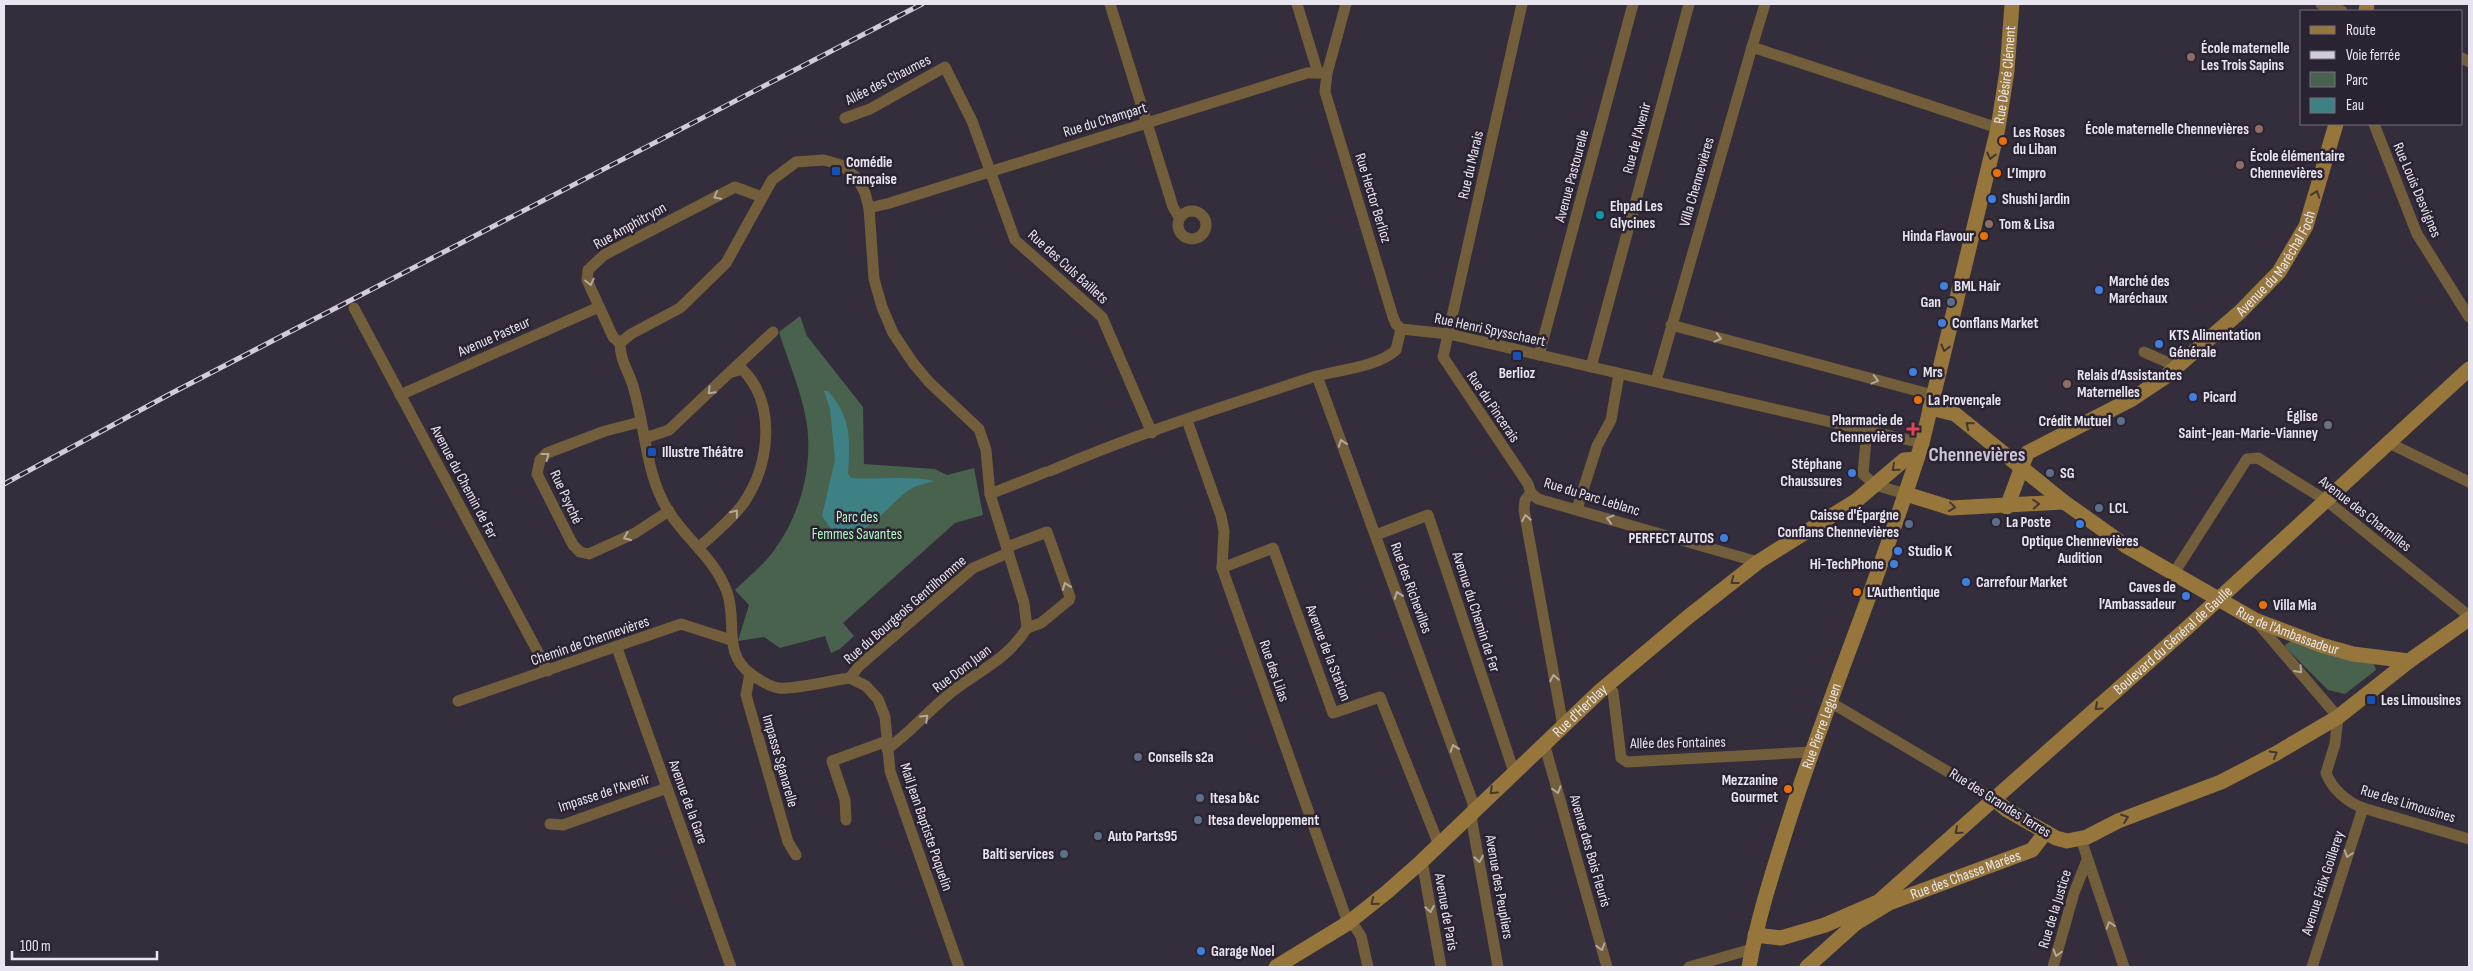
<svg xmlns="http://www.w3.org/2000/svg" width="2473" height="971" viewBox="0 0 2473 971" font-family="'Sofia Sans Condensed',sans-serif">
<rect width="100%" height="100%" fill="#342d3c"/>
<g fill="#48624e">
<path d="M800,316L807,336L863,407L864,464L935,469L947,475L974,468L983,515L955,523L843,623L854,636L840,649L831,653L825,636L780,648L764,637L738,641L749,605L735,590C748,577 765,564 775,549C801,513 814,464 806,419C801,390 788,361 779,332Z"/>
<path d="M2292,640L2373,662L2376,670L2345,694L2328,690L2286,648L2285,645Z"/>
</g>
<path fill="#3d8185" d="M824,391H828C852,418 850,440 848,474L851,478C879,480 907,475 935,481C927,483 916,485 909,490C886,506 867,541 834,533L822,516L835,460L830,409Z"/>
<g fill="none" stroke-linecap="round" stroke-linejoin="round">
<g stroke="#725e3a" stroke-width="11">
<path d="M1110,4L1173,207L1179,217"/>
<path d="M1297,4L1318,73"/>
<path d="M1346,4L1327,73L1325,92L1393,317L1396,324L1401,329L1449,334L1922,443"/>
<path d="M1522,4L1443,357L1528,484L1531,493"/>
<path d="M2321,4L2342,11"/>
<path d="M1752,47L1765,4"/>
<path d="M2462,58L2469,62"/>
<path d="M845,118L870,109L945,67L972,121L1015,240L1102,317L1152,433"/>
<path d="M2374,124L2417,234L2469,317"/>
<path d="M893,202L1307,73H1327"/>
<path d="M869,208L890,203"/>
<circle cx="1192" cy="225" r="14"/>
<path d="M354,308L548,671"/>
<path d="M1671,325L1933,395"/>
<path d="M620,343L631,334L680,308L726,263L772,180L796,162L824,160L841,165L857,178L865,193L869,208L874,279L882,307L893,333L913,363L929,382L979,429L986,450L990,494L1024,603L1027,628"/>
<path d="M620,343C620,360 628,370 633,386C646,428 645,475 669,512C687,540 715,559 727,592C738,622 721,652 752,675C760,680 769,687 779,688C793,690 833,680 850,678"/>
<path d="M620,343L613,337L587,280L588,270L604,255L735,187L762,197"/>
<path d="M2144,352L2178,367"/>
<path d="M1539,355L1633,4"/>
<path d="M1591,367L1689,4"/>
<path d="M730,372L773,332"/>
<path d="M1317,376L1473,803L1472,822L1498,967"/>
<path d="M1656,381L1752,47L1998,128"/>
<path d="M400,395L599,307"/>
<path d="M640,422L605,431L547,453L540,460L537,474L573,545L580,552L589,554L635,533L669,511"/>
<path d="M1189,426L1221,516L1224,531L1222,568L1348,923"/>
<path d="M1867,429L1863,474L1875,485L1906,494"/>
<path d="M645,438L669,430L729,373L742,369C777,404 770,465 743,504C730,521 715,533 699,547"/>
<path d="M2389,443L2469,482"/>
<path d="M1050,471C1135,434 1225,406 1313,377C1337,370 1378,367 1396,350L1401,329"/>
<path d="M1531,493L1538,499L1758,562"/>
<path d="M1531,493L1525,500L1524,510L1563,726"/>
<path d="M990,494L1046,472"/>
<path d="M1577,509L1597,446L1611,420L1619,374"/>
<path d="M1376,535L1428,515L1514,772"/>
<path d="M1007,547L1047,532L1070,597L1069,600L1041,623L1027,628"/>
<path d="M1222,568L1273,548L1333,713L1380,697L1439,845"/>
<path d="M2174,573L2247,459L2258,458L2327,501L2463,611L2469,619"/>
<path d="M2255,620L2338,717L2335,744L2326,773C2332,789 2347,802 2363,808L2469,839"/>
<path d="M617,648L731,967"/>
<path d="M750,673L746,695L788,842L796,855"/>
<path d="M850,678L866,686L878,699L885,717L890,771L959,967"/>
<path d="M850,678L859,666L973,568L1008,553"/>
<path d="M1606,685L1613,692L1621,758L1627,762L1811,752"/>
<path d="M458,701L681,624L731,640"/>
<path d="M1830,702L1994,799"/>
<path d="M1544,743L1607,967"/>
<path d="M887,749C913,731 932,706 957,688C984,668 1008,658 1027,628"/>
<path d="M846,820L845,800L832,761L887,741"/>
<path d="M550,824L563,825L667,788"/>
<path d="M2081,839L2124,967"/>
<path d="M1422,861L1441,967"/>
<path d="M1351,921L1361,936L1368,967"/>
<path d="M1689,967L1752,949"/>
<path d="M2053,967L2074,893L2087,860"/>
<path d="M2312,967L2363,808"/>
</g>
<g stroke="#96763a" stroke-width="15">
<path d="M2366,11L2367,4"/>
<path id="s1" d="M1930,408L1955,414L2064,502L2126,546L2255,620L2321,645L2353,654L2409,661"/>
<path d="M1906,494L1951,508L2064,502"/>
<path id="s2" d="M2007,507L2027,453L2132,399L2165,377L2240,312L2279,272L2306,226L2336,124"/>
<path d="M1994,799L2007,810L2056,838L2067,841L2087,837L2118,821L2221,782L2275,754L2338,717L2409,661L2469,619"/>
<path id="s3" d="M1755,935L1781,938L1825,925L1878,902L2187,628L2469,369"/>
<path id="s4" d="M1276,967L1348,923L1387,892L1422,861L1600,691L1688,617L1758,562L1857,500L1904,460L1917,459"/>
<path id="s5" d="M1749,967C1758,915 1775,865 1791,814C1831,690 1883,569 1922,443L1998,128L2007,71L2012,4"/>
<path id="s6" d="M1807,967L1856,923L1889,903L2032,850L2046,832"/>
</g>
<defs>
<path id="rail" d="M4,484L170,394L922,4"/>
</defs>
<use href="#rail" stroke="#d1ccd7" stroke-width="5"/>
<use href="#rail" stroke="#2a2332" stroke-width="3" stroke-dasharray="9" stroke-linecap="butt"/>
</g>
<defs><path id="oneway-chevron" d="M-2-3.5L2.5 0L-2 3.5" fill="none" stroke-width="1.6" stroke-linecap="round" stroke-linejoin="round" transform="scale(1.25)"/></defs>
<g stroke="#453834">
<use href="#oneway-chevron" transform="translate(1991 156) rotate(103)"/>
<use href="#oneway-chevron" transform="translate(2316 194) rotate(-71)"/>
<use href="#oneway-chevron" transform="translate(1945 348) rotate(104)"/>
<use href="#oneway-chevron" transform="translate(1969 425) rotate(-141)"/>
<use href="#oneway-chevron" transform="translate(1895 468) rotate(139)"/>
<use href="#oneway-chevron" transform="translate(2036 504) rotate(-5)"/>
<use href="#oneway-chevron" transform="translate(1952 507) rotate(7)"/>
<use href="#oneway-chevron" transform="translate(1734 581) rotate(142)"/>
<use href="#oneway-chevron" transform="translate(2098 707) rotate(138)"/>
<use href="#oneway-chevron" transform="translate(2274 754) rotate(-30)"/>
<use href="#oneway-chevron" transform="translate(1493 791) rotate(137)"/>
<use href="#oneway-chevron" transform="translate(2125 818) rotate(-21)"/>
<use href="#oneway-chevron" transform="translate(1958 831) rotate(139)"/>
<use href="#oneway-chevron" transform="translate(1374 902) rotate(141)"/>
</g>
<g stroke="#b3a89e">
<use href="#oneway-chevron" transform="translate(717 196) rotate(152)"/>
<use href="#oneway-chevron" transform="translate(590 282) rotate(77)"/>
<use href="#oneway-chevron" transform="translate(1718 338) rotate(15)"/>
<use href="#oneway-chevron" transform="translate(1875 380) rotate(15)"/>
<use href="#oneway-chevron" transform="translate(711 391) rotate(135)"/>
<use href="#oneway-chevron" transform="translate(1342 443) rotate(-110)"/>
<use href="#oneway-chevron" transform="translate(546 456) rotate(-37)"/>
<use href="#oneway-chevron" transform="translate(735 513) rotate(-51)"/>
<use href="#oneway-chevron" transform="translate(1526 518) rotate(-100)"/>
<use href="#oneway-chevron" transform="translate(1610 519) rotate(-164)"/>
<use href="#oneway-chevron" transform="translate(627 537) rotate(156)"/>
<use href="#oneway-chevron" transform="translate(1066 586) rotate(-110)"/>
<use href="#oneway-chevron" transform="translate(1398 595) rotate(-110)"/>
<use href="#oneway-chevron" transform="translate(2299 670) rotate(48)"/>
<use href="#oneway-chevron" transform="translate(1554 678) rotate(-100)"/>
<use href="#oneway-chevron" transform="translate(925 718) rotate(-44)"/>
<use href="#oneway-chevron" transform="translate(1454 748) rotate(-109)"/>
<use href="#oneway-chevron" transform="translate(1557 790) rotate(74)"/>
<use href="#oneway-chevron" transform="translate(2348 854) rotate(108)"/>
<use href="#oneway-chevron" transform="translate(1479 859) rotate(80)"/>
<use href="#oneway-chevron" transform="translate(1430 909) rotate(80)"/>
<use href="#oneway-chevron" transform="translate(2110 925) rotate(-108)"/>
<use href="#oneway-chevron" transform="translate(1601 947) rotate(74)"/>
<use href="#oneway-chevron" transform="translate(2057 953) rotate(106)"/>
</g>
<g fill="#8d6e63" stroke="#2a2332" stroke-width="2">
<circle cx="2191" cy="57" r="5"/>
<circle cx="2259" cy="129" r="5"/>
<circle cx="2240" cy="165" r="5"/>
<circle cx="1989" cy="224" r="5"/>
<circle cx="2067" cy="384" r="5"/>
</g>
<g fill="#e8710a" stroke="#2a2332" stroke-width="2">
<circle cx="2003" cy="141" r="5"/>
<circle cx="1997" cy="173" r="5"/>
<circle cx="1984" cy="236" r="5"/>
<circle cx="1918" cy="400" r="5"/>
<circle cx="1857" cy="592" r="5"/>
<circle cx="2263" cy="605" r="5"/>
<circle cx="1788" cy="789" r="5"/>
</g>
<g fill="#1a4fb4" stroke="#2a2332" stroke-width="2">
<rect x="831" y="166" width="10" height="10" rx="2.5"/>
<rect x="1512" y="351" width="10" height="10" rx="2.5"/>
<rect x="647" y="447" width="10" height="10" rx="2.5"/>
<rect x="2366" y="695" width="10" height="10" rx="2.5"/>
</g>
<g fill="#3f7fe0" stroke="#2a2332" stroke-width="2">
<circle cx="1992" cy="199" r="5"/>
<circle cx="1944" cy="286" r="5"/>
<circle cx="2099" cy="290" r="5"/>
<circle cx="1942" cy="323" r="5"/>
<circle cx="2159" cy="344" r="5"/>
<circle cx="1913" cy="372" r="5"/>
<circle cx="2193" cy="397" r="5"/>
<circle cx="1852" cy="473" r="5"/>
<circle cx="2080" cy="524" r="5"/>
<circle cx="1724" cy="538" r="5"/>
<circle cx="1898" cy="551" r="5"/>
<circle cx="1894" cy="564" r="5"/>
<circle cx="1966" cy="582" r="5"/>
<circle cx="2186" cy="596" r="5"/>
<circle cx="1201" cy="951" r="5"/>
</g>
<circle fill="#0f9aa8" stroke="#2a2332" stroke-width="2" cx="1600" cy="215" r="5"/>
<g fill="#5c6f8a" stroke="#2a2332" stroke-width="2">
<circle cx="1951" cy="302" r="5"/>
<circle cx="2121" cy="421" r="5"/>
<circle cx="2050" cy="473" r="5"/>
<circle cx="2099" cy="508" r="5"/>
<circle cx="1996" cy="522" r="5"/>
<circle cx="1909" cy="524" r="5"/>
<circle cx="1138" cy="757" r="5"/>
<circle cx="1200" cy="798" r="5"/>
<circle cx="1198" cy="820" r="5"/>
<circle cx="1098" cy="836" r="5"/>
<circle cx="1064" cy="854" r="5"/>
</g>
<circle fill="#6b7280" stroke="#2a2332" stroke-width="2" cx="2328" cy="425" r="5"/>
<path fill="#e0444e" stroke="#2a2332" stroke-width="2" d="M1910.5 421.5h5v5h5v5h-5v5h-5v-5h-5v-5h5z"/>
<g text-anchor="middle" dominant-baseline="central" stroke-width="5" stroke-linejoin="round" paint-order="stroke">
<g font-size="15" font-weight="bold" fill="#e9e5ef" stroke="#2a2332" text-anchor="start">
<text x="2201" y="48">École maternelle<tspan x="2201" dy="17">Les Trois Sapins</tspan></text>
<text x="2249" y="129" text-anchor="end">École maternelle Chennevières</text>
<text x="2013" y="132">Les Roses<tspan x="2013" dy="17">du Liban</tspan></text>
<text x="2250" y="156">École élémentaire<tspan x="2250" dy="17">Chennevières</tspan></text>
<text x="846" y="162">Comédie<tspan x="846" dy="17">Française</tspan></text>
<text x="2007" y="173">L’Impro</text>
<text x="2002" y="199">Shushi Jardin</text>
<text x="1610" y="206">Ehpad Les<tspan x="1610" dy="17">Glycines</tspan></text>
<text x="1999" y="224">Tom &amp; Lisa</text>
<text x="1974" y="236" text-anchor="end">Hinda Flavour</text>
<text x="2109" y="281">Marché des<tspan x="2109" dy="17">Maréchaux</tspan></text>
<text x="1954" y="286">BML Hair</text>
<text x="1941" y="302" text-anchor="end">Gan</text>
<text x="1952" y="323">Conflans Market</text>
<text x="2169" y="335">KTS Alimentation<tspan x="2169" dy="17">Générale</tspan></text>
<text x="1923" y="372">Mrs</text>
<text x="1517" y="373" text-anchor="middle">Berlioz</text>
<text x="2077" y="375">Relais d’Assistantes<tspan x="2077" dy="17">Maternelles</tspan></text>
<text x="2203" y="397">Picard</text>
<text x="1928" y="400">La Provençale</text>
<text x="2318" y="416" text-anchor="end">Église<tspan x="2318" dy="17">Saint-Jean-Marie-Vianney</tspan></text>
<text x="1903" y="420" text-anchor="end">Pharmacie de<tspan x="1903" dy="17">Chennevières</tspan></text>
<text x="2111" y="421" text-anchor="end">Crédit Mutuel</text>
<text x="662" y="452">Illustre Théâtre</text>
<text x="1842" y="464" text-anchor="end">Stéphane<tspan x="1842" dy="17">Chaussures</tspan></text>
<text x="2060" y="473">SG</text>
<text x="2109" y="508">LCL</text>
<text x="1899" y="515" text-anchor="end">Caisse d'Épargne<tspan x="1899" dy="17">Conflans Chennevières</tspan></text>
<text x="2006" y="522">La Poste</text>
<text x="1714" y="538" text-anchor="end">PERFECT AUTOS</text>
<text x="2080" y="541" text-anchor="middle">Optique Chennevières<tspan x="2080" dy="17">Audition</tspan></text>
<text x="1908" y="551">Studio K</text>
<text x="1884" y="564" text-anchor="end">Hi-TechPhone</text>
<text x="1976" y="582">Carrefour Market</text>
<text x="2176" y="587" text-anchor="end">Caves de<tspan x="2176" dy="17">l’Ambassadeur</tspan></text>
<text x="1867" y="592">L’Authentique</text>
<text x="2273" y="605">Villa Mia</text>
<text x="2381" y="700">Les Limousines</text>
<text x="1148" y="757">Conseils s2a</text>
<text x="1778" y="780" text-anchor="end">Mezzanine<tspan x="1778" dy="17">Gourmet</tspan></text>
<text x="1210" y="798">Itesa b&amp;c</text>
<text x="1208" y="820">Itesa developpement</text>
<text x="1108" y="836">Auto Parts95</text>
<text x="1054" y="854" text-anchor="end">Balti services</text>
<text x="1211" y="951">Garage Noel</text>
</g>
<g font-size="15" fill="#e9e5ef" stroke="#2a2332">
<text stroke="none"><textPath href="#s5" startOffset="930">Rue Désiré Clément</textPath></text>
<text transform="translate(888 80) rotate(-27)">Allée des Chaumes</text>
<text transform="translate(1105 120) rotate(-17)">Rue du Champart</text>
<text transform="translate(1637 138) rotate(-75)">Rue de l'Avenir</text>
<text transform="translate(1471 165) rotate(-77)">Rue du Marais</text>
<text transform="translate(1572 176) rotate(-75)">Avenue Pastourelle</text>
<text transform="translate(1697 182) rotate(-74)">Villa Chennevières</text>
<text transform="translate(2417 190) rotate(67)">Rue Louis Desvignes</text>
<text transform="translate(1373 198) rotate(73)">Rue Hector Berlioz</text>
<text transform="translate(630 226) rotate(-29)">Rue Amphitryon</text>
<text stroke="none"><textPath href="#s2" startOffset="376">Avenue du Maréchal Foch</textPath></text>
<text transform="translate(1068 267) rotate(42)">Rue des Culs Baillets</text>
<text transform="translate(1490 330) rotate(12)">Rue Henri Spysschaert</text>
<text transform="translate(494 337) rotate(-24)">Avenue Pasteur</text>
<text transform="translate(1493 407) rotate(56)">Rue du Pincerais</text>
<text transform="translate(464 482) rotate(62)">Avenue du Chemin de Fer</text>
<text transform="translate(566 497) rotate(65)">Rue Psyché</text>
<text transform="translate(1592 497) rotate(17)">Rue du Parc Leblanc</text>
<text transform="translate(2365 514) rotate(38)">Avenue des Charmilles</text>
<text transform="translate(1411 588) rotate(70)">Rue des Richevilles</text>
<text transform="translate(905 610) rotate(-41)">Rue du Bourgeois Gentilhomme</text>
<text transform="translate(1476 612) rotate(72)">Avenue du Chemin de Fer</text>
<text stroke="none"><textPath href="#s1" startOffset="425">Rue de l'Ambassadeur</textPath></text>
<text stroke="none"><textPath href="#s3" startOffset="524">Boulevard du Général de Gaulle</textPath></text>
<text transform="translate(590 641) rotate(-19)">Chemin de Chennevières</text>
<text transform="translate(1328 653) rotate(69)">Avenue de la Station</text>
<text transform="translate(962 669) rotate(-37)">Rue Dom Juan</text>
<text transform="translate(1274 671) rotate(71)">Rue des Lilas</text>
<text stroke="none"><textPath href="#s4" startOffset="399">Rue d'Herblay</textPath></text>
<text stroke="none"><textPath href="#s5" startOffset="252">Rue Pierre Leguen</textPath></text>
<text transform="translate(1678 743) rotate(-1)">Allée des Fontaines</text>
<text transform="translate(780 761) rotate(74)">Impasse Sganarelle</text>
<text transform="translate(604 793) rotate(-18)">Impasse de l'Avenir</text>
<text transform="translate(688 802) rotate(70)">Avenue de la Gare</text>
<text transform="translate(2000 803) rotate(32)">Rue des Grandes Terres</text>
<text transform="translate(2408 804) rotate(17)">Rue des Limousines</text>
<text transform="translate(926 827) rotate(71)">Mail Jean Baptiste Poquelin</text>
<text transform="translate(1590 851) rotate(74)">Avenue des Bois Fleuris</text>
<text stroke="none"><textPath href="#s6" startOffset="186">Rue des Chasse Marées</textPath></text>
<text transform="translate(2323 883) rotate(-72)">Avenue Félix Goillerey</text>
<text transform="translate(1499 887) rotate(80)">Avenue des Peupliers</text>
<text transform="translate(2055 909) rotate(-73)">Rue de la Justice</text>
<text transform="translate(1446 912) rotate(80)">Avenue de Paris</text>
</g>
<g font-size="15" fill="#b4f8c3" stroke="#2a2332">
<text x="857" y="517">Parc des<tspan x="857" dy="17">Femmes Savantes</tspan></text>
</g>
<g font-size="20" font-weight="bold" fill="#cbc3d6" stroke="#2a2332">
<text x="1977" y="455">Chennevières</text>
</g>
</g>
<rect width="2473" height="971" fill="none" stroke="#e9e5ef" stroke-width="10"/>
<rect x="2300" y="10" width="162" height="115" fill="#2a2332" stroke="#76717e"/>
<rect x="2310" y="26" width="25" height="8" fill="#96763a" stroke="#76717e"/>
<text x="2346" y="35" font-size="15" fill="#e9e5ef">Route</text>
<rect x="2310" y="51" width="25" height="8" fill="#d1ccd7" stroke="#76717e"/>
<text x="2346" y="60" font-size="15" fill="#e9e5ef">Voie ferrée</text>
<rect x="2310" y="72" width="25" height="15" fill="#48624e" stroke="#76717e"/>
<text x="2346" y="85" font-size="15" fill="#e9e5ef">Parc</text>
<rect x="2310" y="98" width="25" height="15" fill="#3d8185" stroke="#76717e"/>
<text x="2346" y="110" font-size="15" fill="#e9e5ef">Eau</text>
<path d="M12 951v8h145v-8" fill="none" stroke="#e9e5ef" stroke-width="2.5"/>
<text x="20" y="951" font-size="15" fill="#e9e5ef" stroke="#2a2332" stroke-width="4" paint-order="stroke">100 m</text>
</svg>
